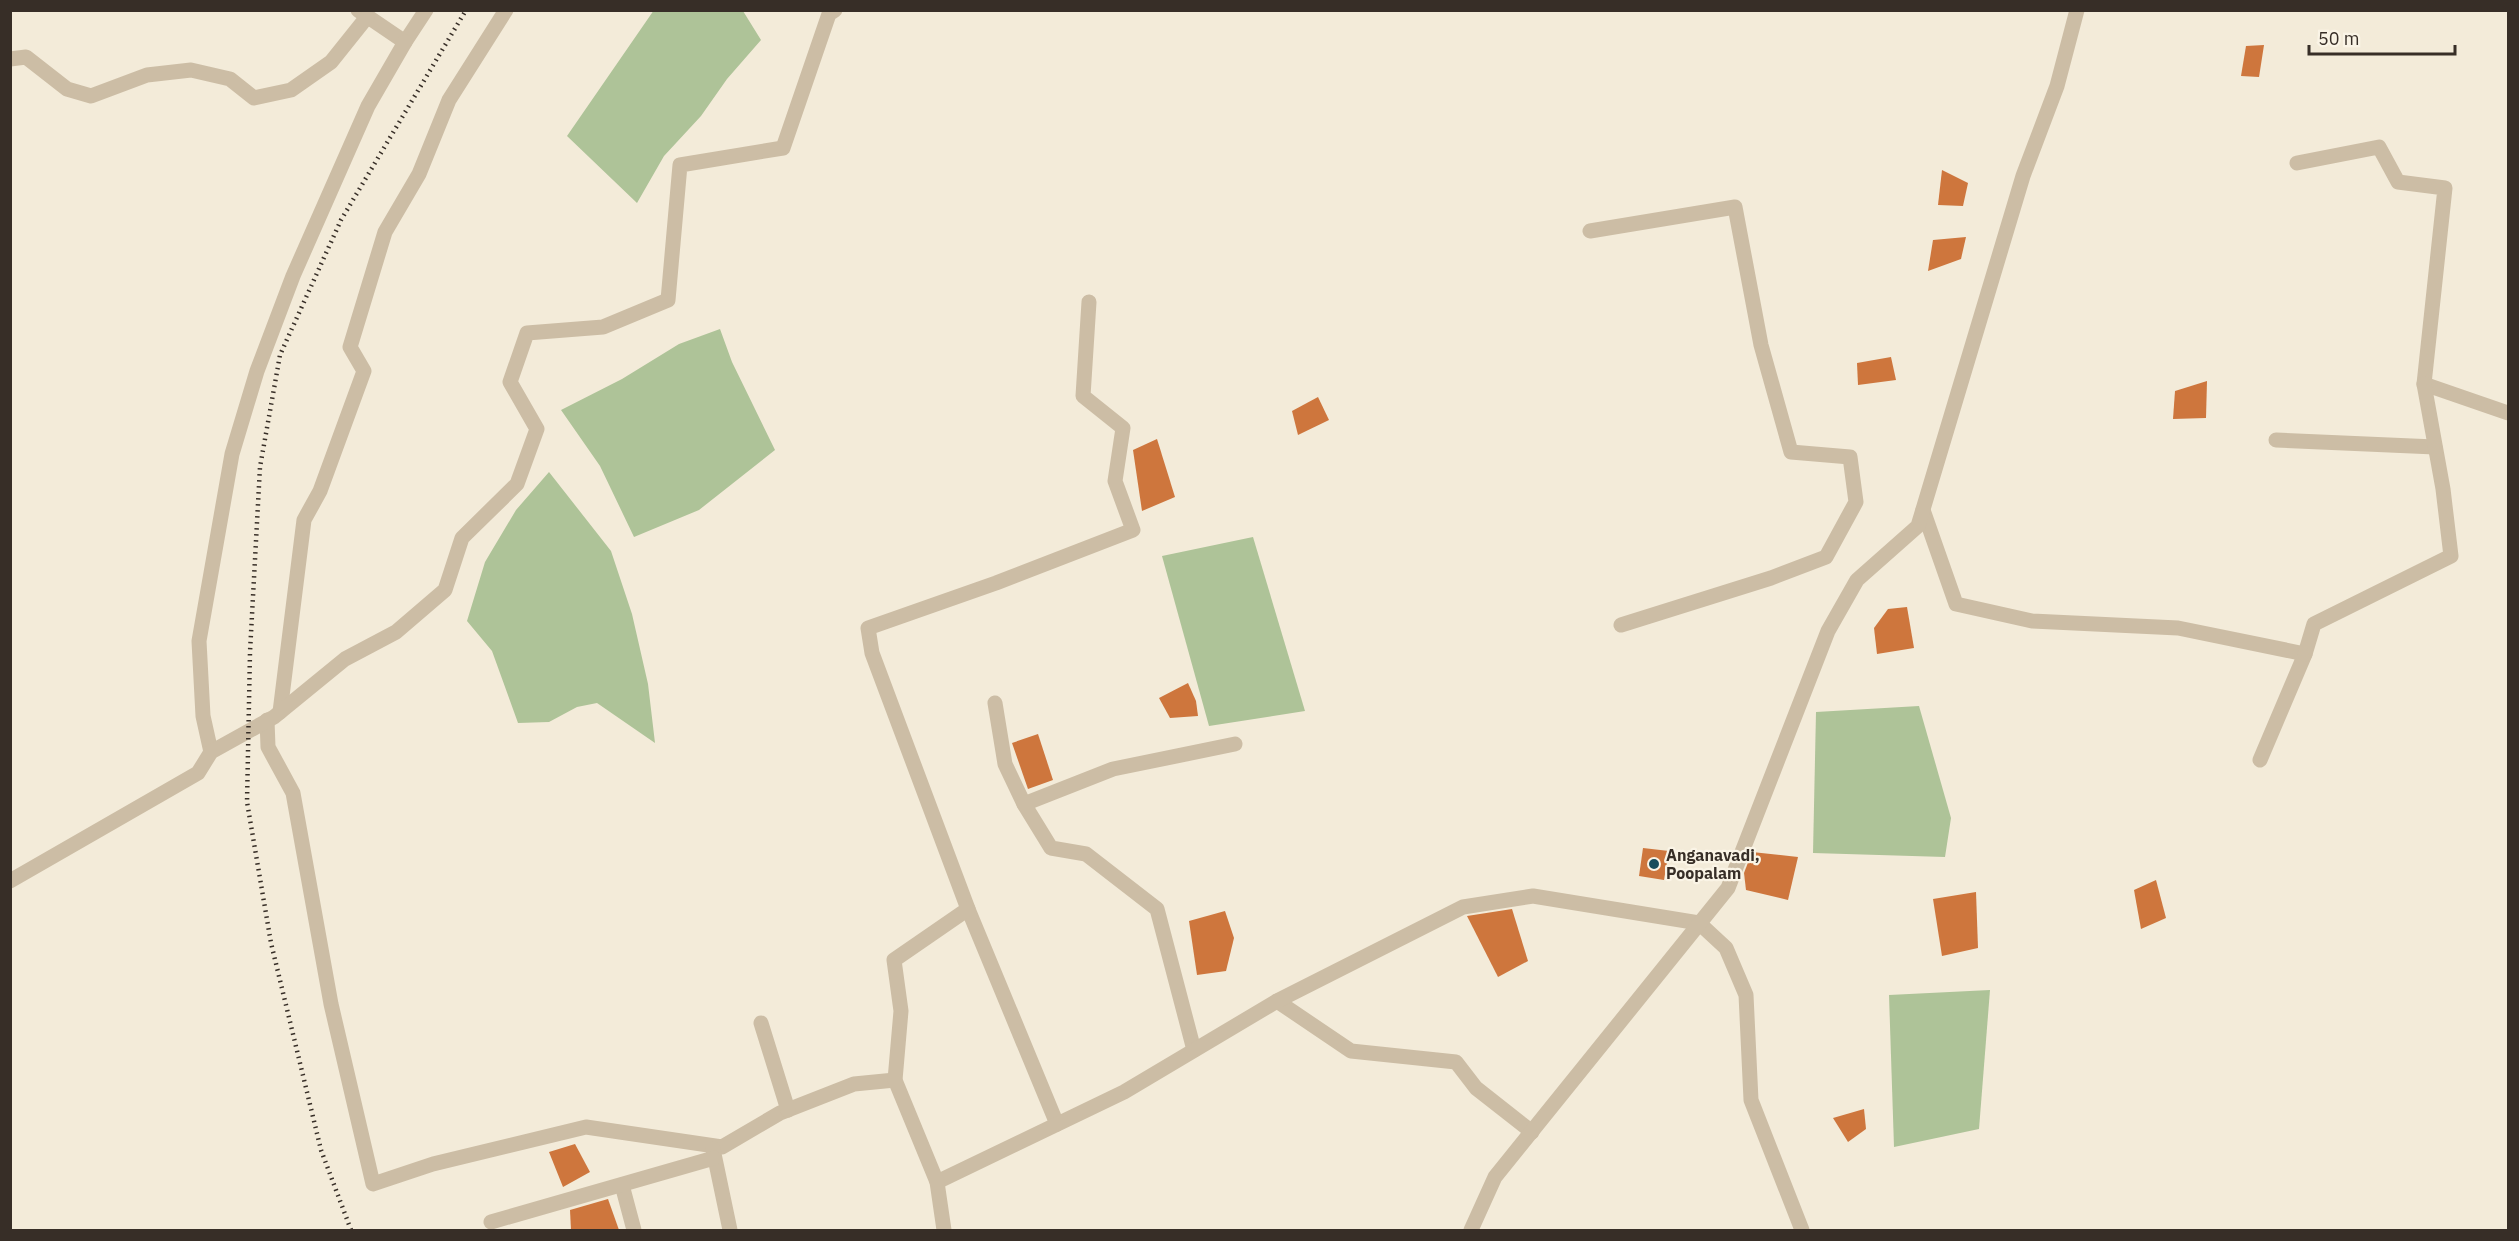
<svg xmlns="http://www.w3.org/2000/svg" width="2519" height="1241" viewBox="0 0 2519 1241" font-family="'IBM Plex Sans',sans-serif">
<rect width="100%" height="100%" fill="#f3ebd9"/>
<g fill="#aec398">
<path d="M654,10L743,11L761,40L727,79L701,116L664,156L637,203L567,136Z"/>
<path d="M720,329L732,362L775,450L699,510L634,537L600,466L561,410L622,379L679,344Z"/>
<path d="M549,472L611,551L632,614L648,684L655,743L597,703L577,707L549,722L518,723L492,651L467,621L485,562L516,510Z"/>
<path d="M1253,537L1305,711L1209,726L1162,556Z"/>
<path d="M1919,706L1951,818L1945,857L1813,853L1816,712Z"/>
<path d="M1990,990L1979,1129L1894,1147L1889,995Z"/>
</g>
<g fill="#ce763d">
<path d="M2264,45L2259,77L2241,76L2246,46Z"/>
<path d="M1942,170L1968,183L1963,206L1938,205Z"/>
<path d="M1966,237L1961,259L1928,271L1933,240Z"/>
<path d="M1891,357L1896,380L1858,385L1857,363Z"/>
<path d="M2207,381L2206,418L2173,419L2175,391Z"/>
<path d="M1318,397L1329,420L1298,435L1292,411Z"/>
<path d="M1157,439L1175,497L1142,511L1133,450Z"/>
<path d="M1907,607L1914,648L1877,654L1874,628L1888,609Z"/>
<path d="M1188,683L1196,701L1198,716L1170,718L1159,698Z"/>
<path d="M1038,734L1053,780L1028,789L1012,743Z"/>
<path d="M1643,848L1669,851L1664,880L1639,876Z"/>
<path d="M1752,852L1798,857L1788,900L1746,890L1744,873Z"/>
<path d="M2156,880L2166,918L2141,929L2134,890Z"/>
<path d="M1976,892L1978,948L1942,956L1933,899Z"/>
<path d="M1512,909L1528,961L1498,977L1467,916Z"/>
<path d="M1225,911L1234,938L1226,971L1197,975L1189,921Z"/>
<path d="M1864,1109L1866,1129L1848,1142L1833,1118Z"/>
<path d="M575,1144L590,1172L563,1187L549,1152Z"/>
<path d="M608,1199L619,1230H571L570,1210Z"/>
</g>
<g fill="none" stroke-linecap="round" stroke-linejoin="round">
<g stroke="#ccbda5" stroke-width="15">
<path d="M358,10L405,42L426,10"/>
<path d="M10,59L26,57L67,89L91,96L147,75L191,70L230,79L254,98L291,90L331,62L367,17"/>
<path d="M2297,163L2379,147L2398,182L2445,188L2424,384L2508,413"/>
<path d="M1590,231L1735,207L1761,345L1791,452L1850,457L1856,502L1826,557L1771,578L1621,625"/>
<path d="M2276,440L2435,447"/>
<path d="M1923,510L1956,604L2032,621L2178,628L2305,654L2260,760"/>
<path d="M2305,654L2314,624L2451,556L2443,489L2424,384"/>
<path d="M995,703L1005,764L1024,804"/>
<path d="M280,712L304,520L320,491L364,371L350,347L385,232L419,174L449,100L506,10"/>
<path d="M267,720L268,747L293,793L331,1004L373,1184L433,1164L586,1127L722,1147L780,1113L854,1084L895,1080"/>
<path d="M211,752L203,716L199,641L232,454L257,371L293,276L368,106L405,42"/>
<path d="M10,881L198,773L211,752L274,717L345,659L396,632L445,590L462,538L517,484L537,429L510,382L527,333L603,327L668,300L680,165L783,148L829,14L835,10"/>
<path d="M1277,1001L1351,1051L1456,1062L1476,1088L1532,1132"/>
<path d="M761,1023L788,1110"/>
<path d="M1194,1050L1157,909L1086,854L1051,848L1024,804L1113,769L1235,744"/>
<path d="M1057,1124L968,909L872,653L868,628L996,583L1133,530L1115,481L1123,428L1083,396L1089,302"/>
<path d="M713,1149L730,1230"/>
<path d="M937,1182L1124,1092L1277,1001L1463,907L1533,896L1699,923L1726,948L1746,995L1751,1100L1802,1230"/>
<path d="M622,1185L634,1230"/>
<path d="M491,1222L714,1158"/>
<path d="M944,1230L937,1182L895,1080L901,1011L894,960L968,909"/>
<path d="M1471,1230L1495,1177L1728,888L1828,631L1857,580L1918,526L2023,176L2057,86L2077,10"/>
</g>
<path stroke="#372e27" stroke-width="4.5" stroke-dasharray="1.5 4.5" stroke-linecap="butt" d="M351,1230L321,1150L271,943L247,802L250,652L260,467L280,355L341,220L466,10"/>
</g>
<circle fill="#194d5b" stroke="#faf4e6" stroke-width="2" cx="1654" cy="864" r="6"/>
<g text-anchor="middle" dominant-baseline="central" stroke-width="4.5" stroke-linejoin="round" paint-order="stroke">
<g font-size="16" font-weight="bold" fill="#372e27" stroke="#faf4e6" text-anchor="start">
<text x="1666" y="855">Anganavadi,<tspan x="1666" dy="18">Poopalam</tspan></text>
</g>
</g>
<rect width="2519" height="1241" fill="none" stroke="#372e27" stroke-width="24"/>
<path d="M2309 45v9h146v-9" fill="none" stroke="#372e27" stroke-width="3"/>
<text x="2318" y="45" font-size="18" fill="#372e27" stroke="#faf4e6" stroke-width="4.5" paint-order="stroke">50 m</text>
</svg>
